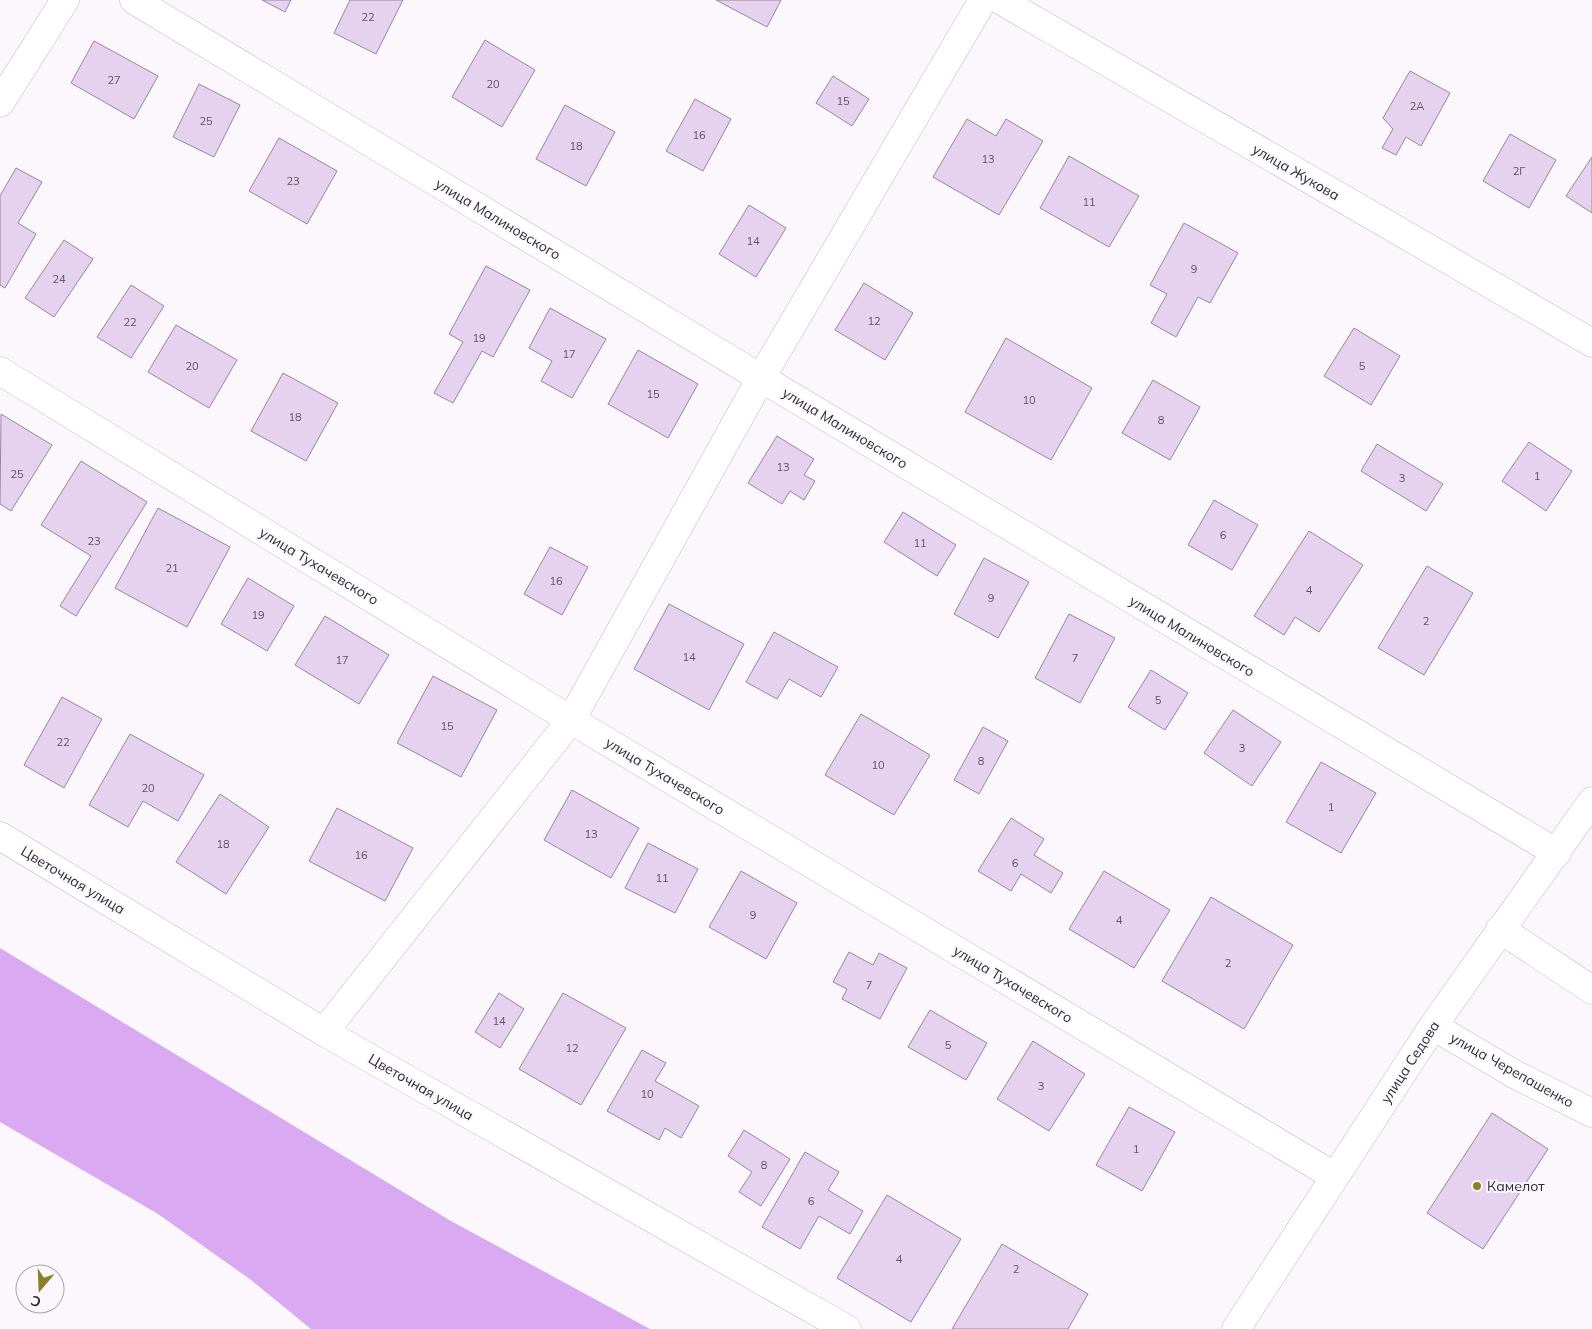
<svg xmlns="http://www.w3.org/2000/svg" width="1592" height="1329" viewBox="0 0 1592 1329" font-family="Mulish,sans-serif">
<rect width="100%" height="100%" fill="#fbf7fd"/>
<path fill="#d9a9f2" d="M0,948L451,1221L650,1329H311L251,1280L158,1214L0,1122Z"/>
<g fill="#e5d2ef" stroke="#9786a0">
<path d="M262,0H291L285,12Z"/>
<path d="M350,0H403L376,54L334,33Z"/>
<path d="M716,0H781L767,27Z"/>
<path d="M485,40L535,70L502,127L452,97Z"/>
<path d="M94,41L158,76L134,119L71,83Z"/>
<path d="M1410,71L1450,93L1421,146L1406,137L1396,155L1382,148L1393,129L1383,118Z"/>
<path d="M833,76L869,99L852,126L816,103Z"/>
<path d="M199,84L240,105L214,157L173,137Z"/>
<path d="M695,99L731,119L703,171L666,151Z"/>
<path d="M565,105L615,132L586,186L536,159Z"/>
<path d="M967,119L996,136L1006,119L1043,141L999,215L933,177Z"/>
<path d="M1510,134L1556,160L1529,208L1483,181Z"/>
<path d="M279,138L337,171L307,224L249,191Z"/>
<path d="M1069,156L1139,196L1109,247L1040,208Z"/>
<path d="M1592,157V213L1566,196Z"/>
<path d="M16,168L42,182L18,223L36,234L5,288L0,285V196Z"/>
<path d="M749,205L786,228L756,277L719,254Z"/>
<path d="M1184,223L1238,253L1210,303L1198,297L1176,337L1151,323L1167,294L1150,285Z"/>
<path d="M64,240L93,259L54,317L25,298Z"/>
<path d="M486,266L530,290L493,357L482,351L453,403L434,393L463,342L449,334Z"/>
<path d="M864,283L913,313L885,360L835,330Z"/>
<path d="M131,285L164,306L131,358L97,337Z"/>
<path d="M550,308L606,339L572,398L541,381L552,361L529,348Z"/>
<path d="M176,325L237,360L209,408L148,372Z"/>
<path d="M1354,328L1400,356L1371,405L1324,376Z"/>
<path d="M1006,338L1092,388L1051,460L965,412Z"/>
<path d="M638,350L698,384L668,438L608,404Z"/>
<path d="M283,373L338,403L306,461L251,431Z"/>
<path d="M1153,380L1200,407L1170,460L1122,433Z"/>
<path d="M1,414L52,445L11,511L0,504Z"/>
<path d="M777,436L814,459L804,475L815,481L804,500L790,491L782,504L748,483Z"/>
<path d="M1529,442L1572,471L1546,511L1502,481Z"/>
<path d="M1377,444L1443,484L1426,511L1361,471Z"/>
<path d="M81,461L147,502L76,616L60,606L91,556L41,525Z"/>
<path d="M1214,500L1258,525L1232,570L1188,545Z"/>
<path d="M158,508L230,547L187,627L115,588Z"/>
<path d="M903,512L956,545L937,576L884,542Z"/>
<path d="M1309,531L1363,565L1319,632L1295,617L1284,635L1254,616Z"/>
<path d="M550,547L588,567L562,615L524,594Z"/>
<path d="M984,558L1029,582L998,638L954,614Z"/>
<path d="M1427,566L1473,593L1424,675L1378,648Z"/>
<path d="M248,578L294,606L267,651L221,624Z"/>
<path d="M669,604L744,644L709,710L634,669Z"/>
<path d="M1069,614L1115,638L1080,703L1035,678Z"/>
<path d="M325,616L389,655L359,704L295,665Z"/>
<path d="M774,632L838,667L821,697L789,679L777,699L746,682Z"/>
<path d="M1151,670L1188,693L1165,730L1128,707Z"/>
<path d="M433,676L497,710L461,777L397,743Z"/>
<path d="M62,697L102,719L64,788L24,765Z"/>
<path d="M1233,710L1281,742L1252,786L1204,753Z"/>
<path d="M861,714L930,755L894,815L825,775Z"/>
<path d="M983,727L1008,741L979,794L954,780Z"/>
<path d="M130,734L204,775L178,821L143,801L128,827L89,805Z"/>
<path d="M1321,762L1376,793L1341,853L1286,822Z"/>
<path d="M572,790L639,828L611,878L544,840Z"/>
<path d="M220,794L269,827L226,894L176,862Z"/>
<path d="M337,808L413,848L385,901L309,861Z"/>
<path d="M1011,818L1044,839L1034,855L1063,873L1051,893L1021,874L1011,891L978,871Z"/>
<path d="M648,843L698,869L675,913L625,888Z"/>
<path d="M741,871L797,903L766,959L709,927Z"/>
<path d="M1104,871L1170,910L1134,968L1069,929Z"/>
<path d="M1211,897L1293,945L1244,1029L1162,981Z"/>
<path d="M849,952L873,965L879,953L907,968L880,1019L842,999L847,989L833,982Z"/>
<path d="M499,993L524,1009L500,1048L475,1032Z"/>
<path d="M563,993L626,1028L581,1105L519,1069Z"/>
<path d="M930,1010L987,1043L966,1080L908,1047Z"/>
<path d="M1033,1041L1085,1074L1049,1131L997,1099Z"/>
<path d="M642,1050L666,1063L655,1081L699,1106L681,1138L665,1128L659,1140L607,1111Z"/>
<path d="M1129,1107L1175,1132L1142,1191L1096,1165Z"/>
<path d="M1492,1113L1548,1149L1483,1249L1427,1213Z"/>
<path d="M744,1130L790,1159L761,1206L739,1192L752,1172L728,1156Z"/>
<path d="M805,1152L839,1172L828,1190L863,1211L850,1234L819,1216L800,1249L762,1227Z"/>
<path d="M887,1195L961,1239L911,1322L837,1278Z"/>
<path d="M1002,1244L1088,1294L1068,1329H952Z"/>
</g>
<g fill="none" stroke-linecap="round" stroke-linejoin="round">
<defs>
<g id="minor">
<path d="M134,0L761,378L1557,853"/>
<path d="M1000,0L1592,343"/>
<path d="M0,103L65,0"/>
<path d="M0,371L571,720L1334,1176"/>
<path d="M0,836L324,1032L847,1329"/>
<path d="M1500,929L1592,990"/>
<path d="M1433,1026L1516,1075L1592,1113"/>
<path d="M324,1032L571,720L761,378L983,0"/>
<path d="M1236,1329L1433,1026L1592,801"/>
</g>
</defs>
<use href="#minor" stroke="#c6b4d0" stroke-width="29"/>
<use href="#minor" stroke="#fff" stroke-width="28"/>
</g>
<circle fill="#898128" stroke="#fbf7fd" stroke-width="2" cx="1477" cy="1186" r="5"/>
<g text-anchor="middle" dominant-baseline="central" stroke-width="4" stroke-linejoin="round" paint-order="stroke">
<g font-size="11" fill="#5d5362">
<text x="368" y="17">22</text>
<text x="114" y="80">27</text>
<text x="493" y="84">20</text>
<text x="843" y="101">15</text>
<text x="1417" y="106">2А</text>
<text x="206" y="121">25</text>
<text x="699" y="135">16</text>
<text x="576" y="146">18</text>
<text x="988" y="159">13</text>
<text x="1519" y="171">2Г</text>
<text x="293" y="181">23</text>
<text x="1089" y="202">11</text>
<text x="753" y="241">14</text>
<text x="1194" y="269">9</text>
<text x="59" y="279">24</text>
<text x="874" y="321">12</text>
<text x="130" y="322">22</text>
<text x="479" y="338">19</text>
<text x="569" y="354">17</text>
<text x="192" y="366">20</text>
<text x="1362" y="366">5</text>
<text x="653" y="394">15</text>
<text x="1029" y="400">10</text>
<text x="295" y="417">18</text>
<text x="1161" y="420">8</text>
<text x="783" y="467">13</text>
<text x="17" y="474">25</text>
<text x="1537" y="476">1</text>
<text x="1402" y="478">3</text>
<text x="1223" y="535">6</text>
<text x="94" y="541">23</text>
<text x="920" y="543">11</text>
<text x="172" y="568">21</text>
<text x="556" y="581">16</text>
<text x="1309" y="590">4</text>
<text x="991" y="598">9</text>
<text x="258" y="615">19</text>
<text x="1426" y="621">2</text>
<text x="689" y="657">14</text>
<text x="1075" y="658">7</text>
<text x="342" y="660">17</text>
<text x="1158" y="700">5</text>
<text x="447" y="726">15</text>
<text x="63" y="742">22</text>
<text x="1242" y="748">3</text>
<text x="981" y="761">8</text>
<text x="878" y="765">10</text>
<text x="148" y="788">20</text>
<text x="1331" y="807">1</text>
<text x="591" y="834">13</text>
<text x="223" y="844">18</text>
<text x="361" y="855">16</text>
<text x="1015" y="863">6</text>
<text x="662" y="878">11</text>
<text x="753" y="915">9</text>
<text x="1119" y="920">4</text>
<text x="1228" y="963">2</text>
<text x="869" y="985">7</text>
<text x="499" y="1021">14</text>
<text x="948" y="1045">5</text>
<text x="572" y="1048">12</text>
<text x="1041" y="1086">3</text>
<text x="647" y="1094">10</text>
<text x="1136" y="1149">1</text>
<text x="764" y="1165">8</text>
<text x="811" y="1201">6</text>
<text x="899" y="1259">4</text>
<text x="1016" y="1269">2</text>
</g>
<g font-size="14" fill="#302933" stroke="#fbf7fd">
<text transform="translate(1296 172) rotate(30)">улица Жукова</text>
<text transform="translate(498 219) rotate(31)">улица Малиновского</text>
<text transform="translate(845 428) rotate(31)">улица Малиновского</text>
<text transform="translate(319 566) rotate(31)">улица Тухачевского</text>
<text transform="translate(1192 636) rotate(31)">улица Малиновского</text>
<text transform="translate(665 776) rotate(31)">улица Тухачевского</text>
<text transform="translate(73 880) rotate(31)">Цветочная улица</text>
<text transform="translate(1013 984) rotate(31)">улица Тухачевского</text>
<text transform="translate(1410 1062) rotate(-57)">улица Седова</text>
<text transform="translate(1512 1070) rotate(29)">улица Черепашенко</text>
<text transform="translate(421 1087) rotate(30)">Цветочная улица</text>
</g>
<g font-size="14" fill="#302933" stroke="#fbf7fd" text-anchor="start">
<text x="1487" y="1186">Камелот</text>
</g>
</g>
<g transform="translate(40 1289) rotate(199)"><circle r="24" fill="#fbf7fd" stroke="#aaa5ac"/>
<path d="M0-4L9 19L0 12L-9 19Z" fill="#898128"/>
<text y="-8" font-size="14" font-weight="bold" text-anchor="middle" fill="#302933">С</text>
</g>
</svg>
